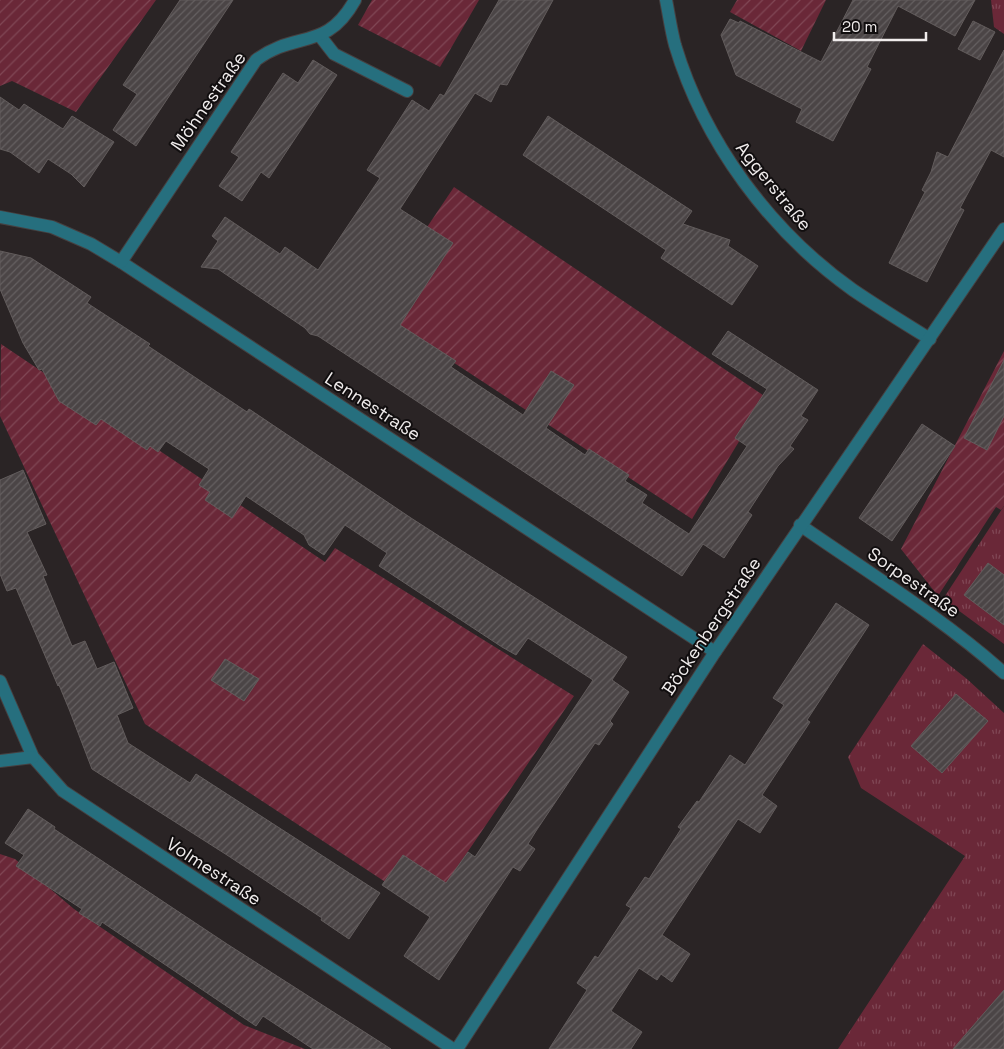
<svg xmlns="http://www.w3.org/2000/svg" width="1004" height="1049" viewBox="0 0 1004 1049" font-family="'Space Grotesk',sans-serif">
<defs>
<pattern id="grass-tufts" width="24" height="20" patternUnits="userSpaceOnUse" patternTransform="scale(1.25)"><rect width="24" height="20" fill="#6a2838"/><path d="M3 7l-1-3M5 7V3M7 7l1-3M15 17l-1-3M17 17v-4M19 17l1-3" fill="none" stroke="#804755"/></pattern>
<pattern id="garden-furrows" width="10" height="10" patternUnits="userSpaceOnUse" patternTransform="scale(1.25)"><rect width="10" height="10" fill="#6a2838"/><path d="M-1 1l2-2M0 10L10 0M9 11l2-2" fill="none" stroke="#804755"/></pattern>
<pattern id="building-hatch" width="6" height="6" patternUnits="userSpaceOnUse" patternTransform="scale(1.25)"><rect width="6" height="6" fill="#4b4546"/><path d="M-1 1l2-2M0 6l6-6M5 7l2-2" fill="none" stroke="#656061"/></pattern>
</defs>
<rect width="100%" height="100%" fill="#2a2425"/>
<g fill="url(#grass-tufts)">
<path d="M991,0H1004V34L994,27Z"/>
<path d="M1004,506V644L943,599Z"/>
<path d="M923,644L967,679L1004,713V1049H838L965,856L861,788L848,757Z"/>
</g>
<g fill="url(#garden-furrows)">
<path d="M0,0H156L76,112L12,81L0,86Z"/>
<path d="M372,0H479L440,67L358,25Z"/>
<path d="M737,0H826L801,51L730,12Z"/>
<path d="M454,187L766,397L692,519L372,309Z"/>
<path d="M1,344L325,562L335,548L574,696L428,910L145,724L0,416Z"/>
<path d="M1004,351V506L1001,510L996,507L938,596L901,549Z"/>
<path d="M0,854L15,859L74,909L244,1025L305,1049H0Z"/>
</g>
<g fill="url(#building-hatch)" stroke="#625c5c">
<path d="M180,0H233L136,146L113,130L137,94L123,85Z"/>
<path d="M499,0H553L507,85L500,84L491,102L475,93L400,209L453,243L400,325L456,361L451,367L523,415L551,371L574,385L546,428L585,455L589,449L629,475L625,481L647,495L642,503L689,534L747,446L735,438L767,389L712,354L728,331L818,390L801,416L808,420L790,446L794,449L778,466L748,512L752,515L724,558L703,544L682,576L318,336L310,334L305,328L218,269L201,267L218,241L212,236L225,217L280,254L285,247L318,270L380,178L367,170L412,100L429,111L440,94L444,96Z"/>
<path d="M853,0H975L955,36L898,6L867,67L871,69L833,141L796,122L802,109L736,75L721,35L730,19L739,23L740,21L821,62Z"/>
<path d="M973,21L995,32L980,60L958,49Z"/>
<path d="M1004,50V157L991,150L960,208L964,210L927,282L889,263L925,192L922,190L931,172L937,152L948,157Z"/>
<path d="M313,60L337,75L269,178L261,172L242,201L219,186L239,157L231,152L283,73L298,83Z"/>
<path d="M0,97L19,110L24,104L63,129L72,116L114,142L84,187L71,174L48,159L39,173L10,152L0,149Z"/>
<path d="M548,116L692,211L683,224L730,240L728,246L758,266L732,305L661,258L666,250L523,155Z"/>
<path d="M0,251L31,258L91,297L87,303L150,344L148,346L247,412L249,409L411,518L627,657L612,680L629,692L610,721L613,724L599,745L595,743L536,831L528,844L535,849L520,871L513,867L439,980L404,956L430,917L382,885L403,855L446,883L468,852L475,857L593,680L528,638L516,655L502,647L379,566L387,553L345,525L324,555L309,545L304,535L246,496L232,518L205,500L210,492L199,485L209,469L166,441L158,452L150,446L147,450L101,419L96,425L59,401L42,369L39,370L23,343L0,289Z"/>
<path d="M1004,360V416L987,450L964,438Z"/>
<path d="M922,424L955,446L892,541L859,518Z"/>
<path d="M23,470L46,524L27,532L47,575L43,576L72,646L85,641L97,669L114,662L133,708L117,715L128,743L190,783L196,774L380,893L349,939L321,920L322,918L227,855L92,769L69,709L59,685L58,686L16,588L7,591L0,574V480Z"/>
<path d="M988,563L1004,575V625L964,595Z"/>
<path d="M836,603L869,625L807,720L810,722L762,795L777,806L760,833L738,819L662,935L690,954L672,982L661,974L657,980L639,968L611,1011L642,1032L631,1049H549L587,990L577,983L595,956L598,958L631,908L626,905L645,877L649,879L681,829L678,827L697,801L699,802L730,755L745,765L784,705L773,698Z"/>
<path d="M225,659L259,679L244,701L211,680Z"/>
<path d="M956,694L988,721L942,773L911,746Z"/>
<path d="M28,809L55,827L54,829L227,944L391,1049H313L263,1016L256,1026L102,922L100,926L79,913L82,909L16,866L24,855L5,843Z"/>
<path d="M1004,990V1049H953Z"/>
</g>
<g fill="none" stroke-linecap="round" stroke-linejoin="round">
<defs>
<path id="lane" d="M320,36L334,54L407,91"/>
<g id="street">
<path d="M666,0C669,15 671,30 675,45C704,142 770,231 853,290C878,307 904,323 930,339"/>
<path d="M0,217L52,227L91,244L121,262L715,652"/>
<path d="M121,262L256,60C296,30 326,52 355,0"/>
<path d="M800,525C869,573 941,617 1004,673"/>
<path d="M0,681L33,757L63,791L453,1049"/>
<path d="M0,761L33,757"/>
<path d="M457,1049L715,652L1004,229"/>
</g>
</defs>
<use href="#lane" stroke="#464041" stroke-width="14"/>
<use href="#street" stroke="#464041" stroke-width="14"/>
<use href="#lane" stroke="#266f7e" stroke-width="12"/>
<use href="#street" stroke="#266f7e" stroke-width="12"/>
</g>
<g text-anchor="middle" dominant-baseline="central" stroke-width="4" stroke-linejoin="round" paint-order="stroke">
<g font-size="18" fill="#f0ecec" stroke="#110e0f">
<text transform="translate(208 101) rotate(-55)">Möhnestraße</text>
<text transform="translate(774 186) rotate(51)">Aggerstraße</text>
<text transform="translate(373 406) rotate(33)">Lennestraße</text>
<text transform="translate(914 582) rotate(35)">Sorpestraße</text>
<text transform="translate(711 626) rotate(-56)">Böckenbergstraße</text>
<text transform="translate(214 871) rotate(33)">Volmestraße</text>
</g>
</g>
<path d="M834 32v8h92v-8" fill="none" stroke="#f0ecec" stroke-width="2.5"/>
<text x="842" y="32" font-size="15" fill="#f0ecec" stroke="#110e0f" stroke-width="4" paint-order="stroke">20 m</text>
</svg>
